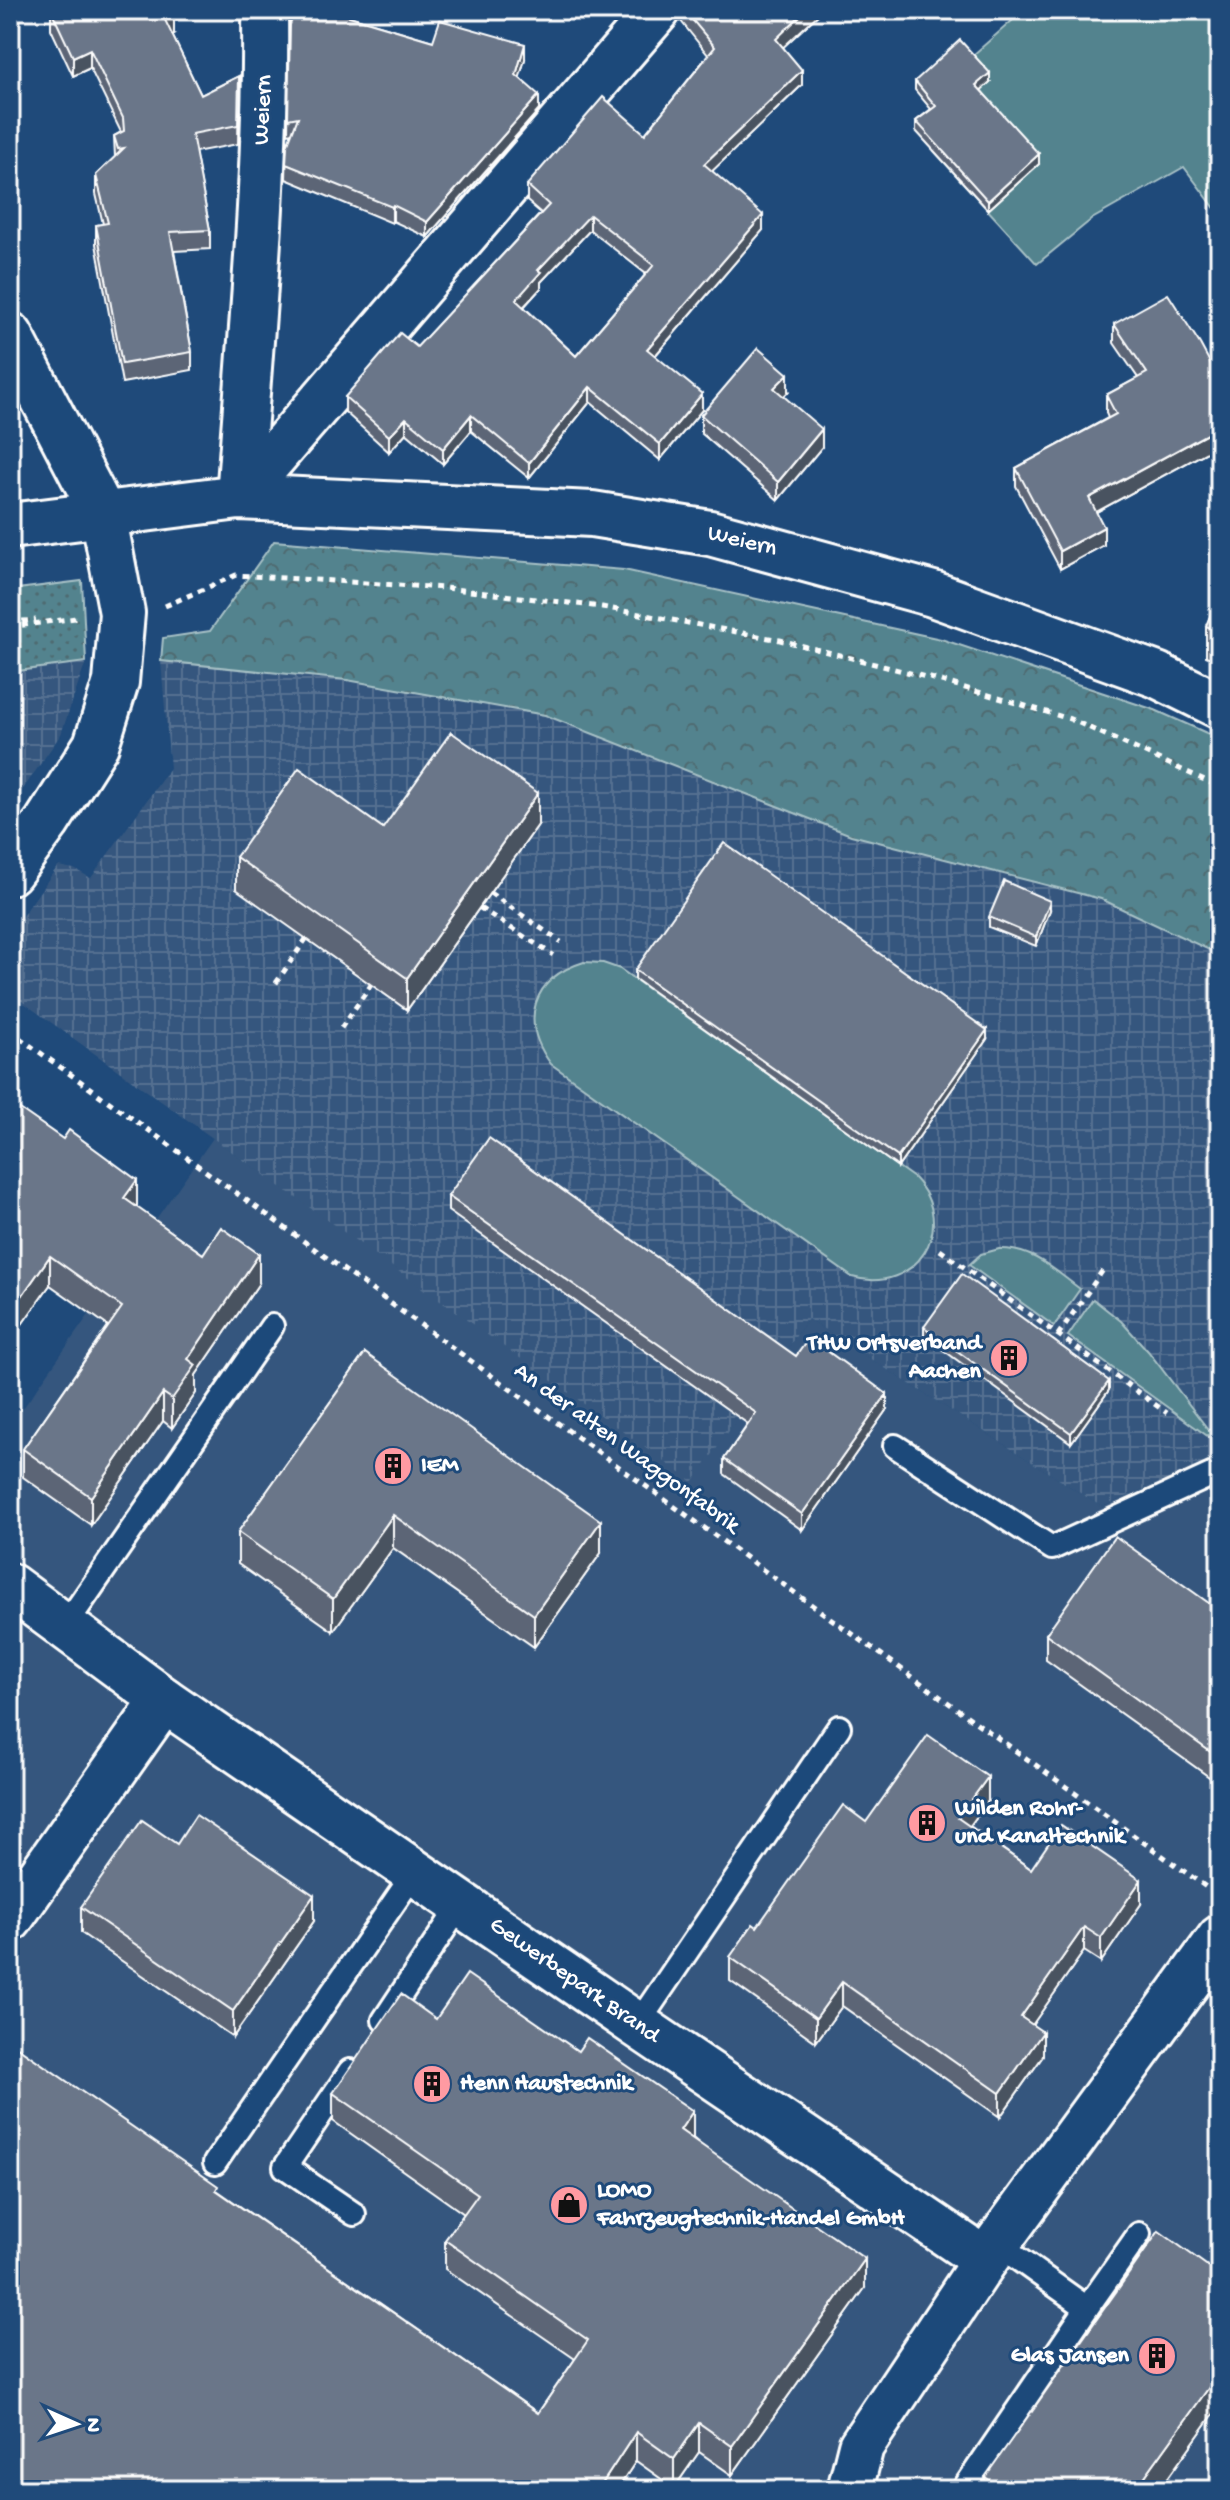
<svg xmlns="http://www.w3.org/2000/svg" width="1230" height="2500" viewBox="0 0 1230 2500" font-family="'Gochi Hand',sans-serif">
<defs>
<pattern id="industrial-grid" width="8" height="8" patternUnits="userSpaceOnUse" patternTransform="scale(2)"><rect width="8" height="8" fill="#36577e"/><path d="M0 4h8M4 0v8" fill="none" stroke="#547091"/></pattern>
<pattern id="forest-crowns" width="20" height="18" patternUnits="userSpaceOnUse" patternTransform="scale(2)"><rect width="20" height="18" fill="#52838e"/><path d="M2 6a3 3 0 1 1 6 0M12 15a3 3 0 1 1 6 0" fill="none" stroke="#4f6a70"/></pattern>
<pattern id="park-dots" width="8" height="8" patternUnits="userSpaceOnUse" patternTransform="scale(2)"><rect width="8" height="8" fill="#52838e"/><path d="M2 2h.1M6 6h.1" fill="none" stroke="#4f6a70" stroke-width="1.8" stroke-linecap="round"/></pattern>
</defs>
<rect width="100%" height="100%" fill="#1f4a7a"/>
<filter id="ink" filterUnits="userSpaceOnUse"><feTurbulence type="fractalNoise" baseFrequency=".0125" numOctaves="2"/><feDisplacementMap in="SourceGraphic" scale="16" xChannelSelector="R" yChannelSelector="G"/><feConvolveMatrix kernelMatrix="1 2 1 2 8 2 1 2 1" color-interpolation-filters="sRGB"/></filter>
<g filter="url(#ink)">
<path fill="#36577e" d="M213,1138L693,1481L808,1319L1102,1507L1204,1465L1220,1451V2490H10V1427Z"/>
<g fill="url(#industrial-grid)">
<path d="M161,661L347,680L545,715L851,835L1101,899L1220,955V1451L1204,1465L1102,1507L808,1319L693,1482L10,993V933L58,866L74,869L91,878L170,768Z"/>
<path d="M86,662L61,734L10,808V672Z"/>
</g>
<g fill="#52838e" stroke="#a8c1c6" stroke-width="2">
<path d="M1005,10H1220V215L1184,167L1092,219L1037,264L934,151L987,106L957,69L1013,20Z"/>
<path d="M584,962L603,963L620,969L914,1178C960,1226 916,1296 852,1277L551,1064C519,1021 532,978 584,962Z"/>
<path d="M999,1249C1033,1248 1054,1270 1080,1289L1054,1326L969,1265L981,1254Z"/>
<path d="M1093,1299L1121,1321L1148,1351L1220,1445L1068,1336Z"/>
</g>
<path fill="url(#forest-crowns)" stroke="#a8c1c6" stroke-width="2" d="M274,541L624,570L941,639L1155,710L1220,739V955L1101,899L851,835L545,715L347,680L161,661L163,638L210,631Z"/>
<path fill="url(#park-dots)" stroke="#a8c1c6" stroke-width="2" d="M82,581L86,662L10,672V590Z"/>
<g fill="none" stroke-linecap="round" stroke-linejoin="round">
<defs>
<g id="service">
<path d="M895,1446L1052,1548L1220,1471"/>
<path d="M65,1626L272,1326"/>
<path d="M384,2020L461,1904"/>
<path d="M637,2025L839,1727"/>
<path d="M350,2071L285,2167L354,2214"/>
<path d="M215,2163L415,1872"/>
<path d="M1087,2308L1139,2234"/>
<path d="M963,2490L1087,2308L997,2244"/>
</g>
<g id="minor">
<path d="M10,335L103,514L122,613L116,682L96,745L47,822L10,872"/>
<path d="M239,497L658,10"/>
<path d="M239,497C251,335 267,172 265,10"/>
<path d="M10,526L239,497L592,514L710,533L933,594L1157,675L1220,706"/>
<path d="M10,1586L164,1700L637,2025L985,2260"/>
<path d="M10,1919L164,1700"/>
<path d="M850,2490L861,2446L985,2260L1220,1938"/>
</g>
</defs>
<use href="#service" stroke="#fff" stroke-width="28"/>
<use href="#minor" stroke="#fff" stroke-width="50"/>
<g stroke="#fff" stroke-width="5" stroke-dasharray="6 6" stroke-linecap="butt">
<path d="M165,606L236,575L445,588L602,607L780,640L938,680L1070,719L1220,787"/>
<path d="M10,622L36,620"/>
<path d="M10,627L76,618"/>
<path d="M490,893L561,942"/>
<path d="M480,908L553,955"/>
<path d="M276,983L306,939"/>
<path d="M341,1028L371,985"/>
<path d="M10,1031L1213,1892"/>
<path d="M940,1250L1167,1413"/>
<path d="M1051,1345L1103,1270"/>
</g>
<use href="#service" stroke="#1f4a7a" stroke-width="22"/>
<use href="#minor" stroke="#1f4a7a" stroke-width="44"/>
</g>
<g fill="#5b6576" stroke="#fff" stroke-width="2" fill-rule="evenodd">
<path d="M51,10L174,34L172,35L201,95L239,76L238,144L195,152L210,230V249L174,251L192,352V370L122,383L96,244V225L103,224L96,194V175L115,157L114,136L121,132L90,68L73,76L51,29Z"/>
<path d="M289,10H329L433,41L525,59L519,78L539,110L427,237L393,221L392,223L286,179L287,146L292,133L288,134L290,25L293,15L290,14Z"/>
<path d="M680,10H823L783,47L802,85L712,171L763,230L655,356L702,410L660,460L590,402L529,478L471,431L443,464L406,433L389,452L345,412V397L417,347L541,213L527,201V185L645,134L708,55L680,20ZM590,230L646,274L576,356L524,307L541,288V282Z"/>
<path d="M915,81L990,82L981,90L1039,164L988,210L916,131V121L931,109L915,90Z"/>
<path d="M1114,324L1220,381V445L1096,512L1104,545L1060,569L1016,486V468L1108,418L1106,413V395L1138,378L1114,343Z"/>
<path d="M788,392L784,396L822,447L778,500L701,433V415Z"/>
<path d="M1220,593V662L1206,656V626Z"/>
<path d="M538,825L407,1010L236,889V857L383,828Z"/>
<path d="M1050,910L1036,946L989,927V917Z"/>
<path d="M635,970L987,1039L898,1167L635,979Z"/>
<path d="M10,1102L137,1208L203,1254L259,1283L196,1375V1393L172,1428L163,1421L91,1525L23,1477V1449L108,1326L50,1285L10,1341Z"/>
<path d="M448,1196L796,1356L887,1409L802,1530L724,1474V1459L748,1424L448,1211Z"/>
<path d="M924,1327L1109,1390L1071,1443L924,1336Z"/>
<path d="M365,1353L601,1553L534,1647L393,1548L333,1631L238,1564V1532Z"/>
<path d="M1220,1611L1219,1784L1046,1660V1634Z"/>
<path d="M988,1801L970,1826L1031,1869L1141,1904L1101,1962L1084,1951L1032,2025L1043,2056L1000,2117L842,2006L816,2042L730,1981V1957L757,1927L866,1822Z"/>
<path d="M177,1844L314,1921L233,2037L81,1933V1907Z"/>
<path d="M436,2019L693,2138L865,2288L732,2475L699,2452L674,2488L636,2461L617,2490H10L218,2191L538,2413L575,2359L445,2269V2240L464,2214L333,2121V2093Z"/>
<path d="M1220,2148V2182L1213,2177V2159Z"/>
<path d="M1220,2405L1159,2490H985V2477Z"/>
</g>
<g fill="#4a5360" stroke="#fff" stroke-width="2">
<path d="M806,10H823L776,54V39Z"/>
<path d="M174,15V34L165,39V20Z"/>
<path d="M525,44V59L516,90V75Z"/>
<path d="M90,49V68L73,76V57Z"/>
<path d="M802,70V85L704,179V164Z"/>
<path d="M990,73V82L976,95V85Z"/>
<path d="M539,95V110L427,237V222Z"/>
<path d="M1039,154V164L988,210V201Z"/>
<path d="M393,205V221L392,223V207Z"/>
<path d="M590,215V230L541,282V288L516,315V300L538,270Z"/>
<path d="M763,215V230L647,365V349Z"/>
<path d="M788,374V392L774,406V388Z"/>
<path d="M590,387V402L529,478V463Z"/>
<path d="M702,394V410L660,460V444Z"/>
<path d="M471,415V431L443,464V449Z"/>
<path d="M406,418V433L389,452V436Z"/>
<path d="M1220,427V445L1089,516V498Z"/>
<path d="M822,429V447L778,500V482Z"/>
<path d="M1104,527V545L1060,569V551Z"/>
<path d="M538,793V825L407,1010V978Z"/>
<path d="M1050,901V910L1036,946V937Z"/>
<path d="M987,1030V1039L898,1167V1157Z"/>
<path d="M137,1180V1208L124,1198Z"/>
<path d="M259,1254V1283L196,1375V1393L172,1428V1399L188,1359Z"/>
<path d="M50,1256V1285L10,1341V1313Z"/>
<path d="M1109,1381V1390L1071,1443V1433Z"/>
<path d="M163,1393V1421L91,1525V1497Z"/>
<path d="M887,1394V1409L802,1530V1514Z"/>
<path d="M393,1515V1548L333,1631V1599Z"/>
<path d="M601,1521V1553L534,1647V1615Z"/>
<path d="M988,1777V1801L958,1842V1818Z"/>
<path d="M1141,1880V1904L1101,1962V1938Z"/>
<path d="M314,1895V1921L233,2037V2011Z"/>
<path d="M1084,1927V1951L1021,2041V2017Z"/>
<path d="M842,1982V2006L816,2042V2018Z"/>
<path d="M1043,2032V2056L1000,2117V2093Z"/>
<path d="M693,2111V2140L680,2130Z"/>
<path d="M865,2259V2288L732,2475V2446Z"/>
<path d="M1220,2372V2405L1159,2490H1135Z"/>
<path d="M699,2423V2452L674,2488V2459Z"/>
<path d="M636,2432V2461L617,2490H598Z"/>
</g>
<g fill="#6a7689" stroke="#fff" stroke-width="2" fill-rule="evenodd">
<path d="M51,10H172L174,15L165,20L201,95L239,76L238,125L192,134L210,230L170,232L192,352L122,364L96,225L108,223L96,175L124,148L118,149L114,136L124,131L123,118L90,49L73,57Z"/>
<path d="M295,10H329L433,41L440,20L525,44L516,75L539,95L427,222L393,205L392,207L286,164L287,146L298,117L288,119L290,25Z"/>
<path d="M684,10H806L776,39L802,70L704,164L763,215L647,349L702,394L660,444L590,387L529,463L471,415L443,449L406,418L389,436L345,397L400,333L417,347L549,205L527,185L603,97L645,134L715,47ZM590,215L654,265L576,356L516,300L541,272L538,270Z"/>
<path d="M960,40L990,73L976,85L1039,154L988,201L916,121L936,106L915,81Z"/>
<path d="M1168,294L1200,344L1220,381V427L1089,498L1104,527L1060,551L1016,468L1116,414L1106,395L1147,373L1114,324Z"/>
<path d="M758,348L788,374L774,388L822,429L778,482L701,415Z"/>
<path d="M1220,593V632L1206,626Z"/>
<path d="M451,732L538,793L407,978L236,857L299,768L383,828Z"/>
<path d="M724,843L987,1030L898,1157L635,970Z"/>
<path d="M1004,881L1050,901L1036,937L989,917Z"/>
<path d="M10,1102L63,1139L69,1130L137,1180L124,1198L203,1254L221,1227L259,1254L188,1359L196,1365L172,1399L163,1393L91,1497L23,1449L122,1307L50,1256L10,1313Z"/>
<path d="M489,1138L796,1356L809,1338L887,1394L802,1514L724,1459L756,1413L448,1196Z"/>
<path d="M962,1274L1109,1381L1071,1433L924,1327Z"/>
<path d="M365,1353L601,1521L534,1615L393,1515L333,1599L238,1532Z"/>
<path d="M1115,1536L1220,1611L1219,1758L1046,1634Z"/>
<path d="M928,1735L988,1777L958,1818L1031,1869L1061,1825L1141,1880L1101,1938L1084,1927L1021,2017L1043,2032L1000,2093L842,1982L816,2018L730,1957L753,1924L757,1927L843,1805L866,1822Z"/>
<path d="M196,1815L314,1895L233,2011L81,1907L142,1820L177,1844Z"/>
<path d="M467,1974L578,2051L587,2038L693,2111L680,2130L865,2259L732,2446L699,2423L674,2459L636,2432L598,2490H10V2042L218,2186L216,2190L538,2413L588,2340L445,2240L478,2194L333,2093L401,1994L436,2019Z"/>
<path d="M1220,2148V2164L1213,2159Z"/>
<path d="M1159,2231L1220,2275V2372L1135,2490H1004L985,2477Z"/>
</g>
</g>
<defs>
<symbol id="building-disc" viewBox="-11 -11 22 22"><circle r="9.5" fill="#ff9aa2" stroke="#1f4a7a"/><path d="M-4-6H4V6H1V3H-1V6H-4ZM-2.5-4.3h1.7v1.8h-1.7ZM.8-4.3h1.7v1.8H.8ZM-2.5-1h1.7V.8h-1.7ZM.8-1h1.7V.8H.8Z" fill="#111"/></symbol>
<symbol id="shop-disc" viewBox="-11 -11 22 22"><circle r="9.5" fill="#ff9aa2" stroke="#1f4a7a"/><path d="M-5-2.5h2.3a2.7 3.5 0 0 1 5.4 0H5L5.5 6h-11ZM-1.5-2.5h3a1.5 2.3 0 0 0-3 0Z" fill="#111"/></symbol>
</defs>
<g fill-rule="evenodd">
<use href="#building-disc" x="987" y="1336" width="44" height="44"/>
<use href="#building-disc" x="371" y="1444" width="44" height="44"/>
<use href="#building-disc" x="905" y="1801" width="44" height="44"/>
<use href="#building-disc" x="410" y="2062" width="44" height="44"/>
<use href="#shop-disc" x="547" y="2183" width="44" height="44"/>
<use href="#building-disc" x="1135" y="2334" width="44" height="44"/>
</g>
<g text-anchor="middle" dominant-baseline="central" stroke-width="6" stroke-linejoin="round" paint-order="stroke">
<g font-size="24" fill="#fff" stroke="#1f4a7a">
<text transform="translate(264 110) rotate(-87)">Weiern</text>
<text transform="translate(742 542) rotate(14)">Weiern</text>
<text transform="translate(626 1449) rotate(36)">An der alten Waggonfabrik</text>
<text transform="translate(574 1981) rotate(35)">Gewerbepark Brand</text>
</g>
<g font-size="24" font-weight="bold" fill="#fff" stroke="#1f4a7a" text-anchor="start">
<text x="981" y="1344" text-anchor="end">THW Ortsverband<tspan x="981" dy="28">Aachen</tspan></text>
<text x="421" y="1466">IEM</text>
<text x="955" y="1809">Wilden Rohr-<tspan x="955" dy="28">und Kanaltechnik</tspan></text>
<text x="460" y="2084">Henn Haustechnik</text>
<text x="597" y="2191">LOMO<tspan x="597" dy="28">Fahrzeugtechnik-Handel GmbH</tspan></text>
<text x="1129" y="2356" text-anchor="end">Glas Jansen</text>
</g>
</g>
<rect width="1230" height="2500" fill="none" stroke="#1f4a7a" stroke-width="40"/>
<rect x="20" y="20" width="1190" height="2460" fill="none" stroke="#fff" stroke-width="3" filter="url(#ink)"/>
<g transform="translate(76 2424) rotate(93)" stroke="#1f4a7a" stroke-width="6" paint-order="stroke">
<path d="M0-6L14 30L0 20L-14 30Z" fill="#ffffff"/>
<text y="-12" font-size="22" font-weight="bold" text-anchor="middle" fill="#ffffff">N</text>
</g>
</svg>
